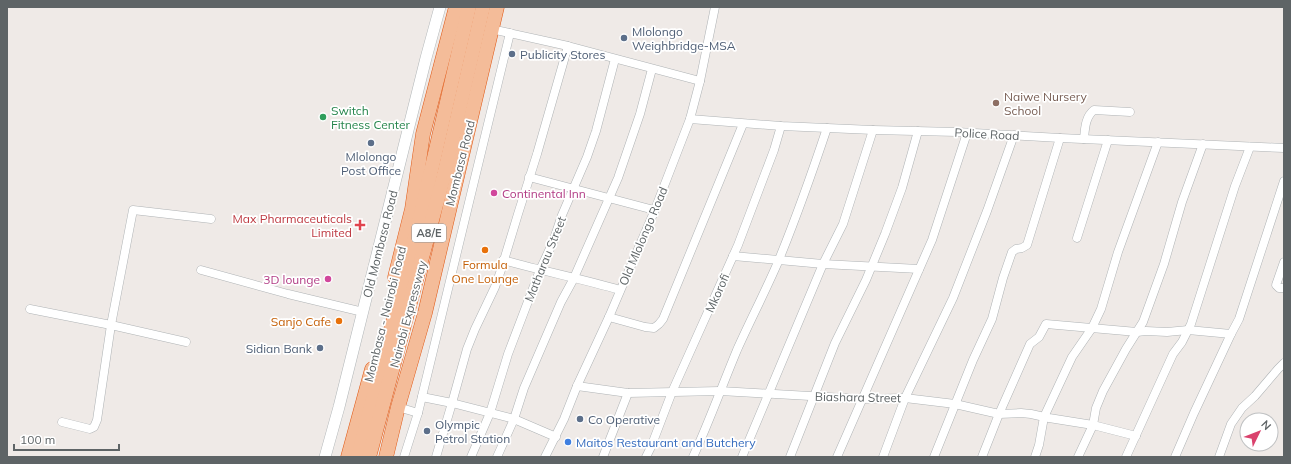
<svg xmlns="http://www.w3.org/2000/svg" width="1291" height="464" viewBox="0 0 1291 464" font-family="Mulish,sans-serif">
<rect width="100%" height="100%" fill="#efeae7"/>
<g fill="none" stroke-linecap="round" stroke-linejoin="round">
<defs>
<g id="street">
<path d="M491,29L568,46L700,81"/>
<path d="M690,119L781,126L873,130L957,132L1060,138L1284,148"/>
<path d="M1084,139C1085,129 1085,117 1094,110L1130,112"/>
<path d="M529,177L654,210"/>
<path d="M1077,238L1108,140"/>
<path d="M733,256L823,264L919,269"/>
<path d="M503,260C542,271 582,279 620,290"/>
<path d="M1284,262L1276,285L1279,288H1284"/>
<path d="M201,270L288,294L363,312"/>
<path d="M30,309L111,325L133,210L211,219"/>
<path d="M609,317L645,327L654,328L659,324L663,319L743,124"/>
<path d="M577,386L628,393L720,391L862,399L905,398L955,404L999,414L1021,413L1031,414L1049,418L1093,425L1136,436"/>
<path d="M422,397L452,403L436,457"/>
<path d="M398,407L418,413"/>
<path d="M62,422L90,429L94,427L97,420L111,325L186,342"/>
<path d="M556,437L514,419L452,403L467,349L475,329L495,287L501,270L518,214L537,154L568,46"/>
<path d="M404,457L418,413L510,33"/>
<path d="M471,457L490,413L508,354L540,270L553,242L562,215L587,157L596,131L615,59"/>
<path d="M497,457L514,419L524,388L561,302L573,280L618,178L640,114L652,69"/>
<path d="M545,457L564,419L577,386L609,317L654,212L690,119L700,81L715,7"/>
<path d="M603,457L628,393"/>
<path d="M646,457L651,447L672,392L738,245L774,150L781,126"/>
<path d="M693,457C709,422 722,386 737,350C750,321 765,292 778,262C796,218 812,173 827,128"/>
<path d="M742,457L823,264L843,224L873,130"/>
<path d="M790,457L835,343L866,280L885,234L902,188L918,131"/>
<path d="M837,457L932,240L967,133"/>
<path d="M883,457L905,398L953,298L987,211L1014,135"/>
<path d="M934,457L973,360L992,319L1003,278L1012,252L1016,249L1022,248L1027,245L1060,138"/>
<path d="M982,457L999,414L1030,344L1039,337L1046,324L1137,332L1146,331L1167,332L1188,330L1231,334L1239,319L1284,181"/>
<path d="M1035,457L1039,445L1044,417L1072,357L1092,328L1101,309L1118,252L1158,142"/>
<path d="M1078,457L1093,425L1096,408L1103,391L1126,349L1143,322L1164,264L1182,202L1203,144"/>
<path d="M1126,457L1173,354L1182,342L1191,324L1235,186L1250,147"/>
<path d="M1175,457L1194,413L1231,334"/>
<path d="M1219,457L1231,424L1242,408L1255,396L1278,369L1284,363"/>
</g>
<path id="secondary" d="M325,457L339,407L426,58L440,7"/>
<g id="highway">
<path d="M395,277L412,209L423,134L456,7"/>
<path d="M348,457L372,369"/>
<path d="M358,457L421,214L469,7"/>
<path d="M369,457L444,175L483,7"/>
<path d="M386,457L398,407L425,313L497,7"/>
</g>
</defs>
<use href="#street" stroke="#afb3b5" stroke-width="9"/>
<use href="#secondary" stroke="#b1b6b8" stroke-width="12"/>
<use href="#highway" stroke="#e15815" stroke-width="15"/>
<use href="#street" stroke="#fff" stroke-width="8"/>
<use href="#secondary" stroke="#fff" stroke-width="11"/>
<use href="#highway" stroke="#f4bc99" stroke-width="14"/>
</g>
<g fill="#5c6f8a" stroke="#fff" stroke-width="1.5">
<circle cx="624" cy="38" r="4"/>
<circle cx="512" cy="54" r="4"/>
<circle cx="371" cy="143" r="4"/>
<circle cx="320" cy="348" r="4"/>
<circle cx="580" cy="419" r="4"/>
<circle cx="427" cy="431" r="4"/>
</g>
<circle fill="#8d6e63" stroke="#fff" stroke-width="1.5" cx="996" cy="103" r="4"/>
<circle fill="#2e9e5b" stroke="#fff" stroke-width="1.5" cx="323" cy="117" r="4"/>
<g fill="#d1479c" stroke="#fff" stroke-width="1.5">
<circle cx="494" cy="193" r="4"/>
<circle cx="328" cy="279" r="4"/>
</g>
<path fill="#e0444e" stroke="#fff" stroke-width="1.5" d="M358 219h4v4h4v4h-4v4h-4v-4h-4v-4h4z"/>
<g fill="#e8710a" stroke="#fff" stroke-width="1.5">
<circle cx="485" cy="250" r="4"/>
<circle cx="339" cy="321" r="4"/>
</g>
<circle fill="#3f7fe0" stroke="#fff" stroke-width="1.5" cx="568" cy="442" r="4"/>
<g text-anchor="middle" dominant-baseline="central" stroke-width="3.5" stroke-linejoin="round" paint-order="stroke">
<rect fill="#fff" stroke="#8e9294" stroke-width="1" x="412" y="224" width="34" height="18" rx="3"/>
<g font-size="11" font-weight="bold" fill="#5e6466">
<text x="429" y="233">A8/E</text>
</g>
<g font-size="12" fill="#4e5e75" stroke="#fff" text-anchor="start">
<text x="632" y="31">Mlolongo<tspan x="632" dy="14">Weighbridge-MSA</tspan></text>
<text x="520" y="54">Publicity Stores</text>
<text x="371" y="156" text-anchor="middle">Mlolongo<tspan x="371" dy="14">Post Office</tspan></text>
<text x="312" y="348" text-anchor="end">Sidian Bank</text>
<text x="588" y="419">Co Operative</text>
<text x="435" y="424">Olympic<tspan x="435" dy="14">Petrol Station</tspan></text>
</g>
<g font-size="12" fill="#785e54" stroke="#fff" text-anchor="start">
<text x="1004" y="96">Naiwe Nursery<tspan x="1004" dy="14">School</tspan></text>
</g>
<g font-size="12" fill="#27864d" stroke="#fff" text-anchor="start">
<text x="331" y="110">Switch<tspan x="331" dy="14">Fitness Center</tspan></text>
</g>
<g font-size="12" fill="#5e6466" stroke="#fff">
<text transform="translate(987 134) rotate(3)">Police Road</text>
<text transform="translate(460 163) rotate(-76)">Mombasa Road</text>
<text transform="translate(643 236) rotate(-67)">Old Mlolongo Road</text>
<text transform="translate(380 244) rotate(-76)">Old Mombasa Road</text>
<text transform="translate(545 259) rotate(-68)">Matharau Street</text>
<text transform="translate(717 293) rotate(-66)">Mkorofi</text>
<text transform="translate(385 314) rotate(-76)">Mombasa - Nairobi Road</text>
<text transform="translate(408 314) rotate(-75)">Nairobi Expressway</text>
<text transform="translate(858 397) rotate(1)">Biashara Street</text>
</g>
<g font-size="12" fill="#b23c85" stroke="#fff" text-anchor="start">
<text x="502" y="193">Continental Inn</text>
<text x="320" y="279" text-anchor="end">3D lounge</text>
</g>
<g font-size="12" fill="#be3a42" stroke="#fff" text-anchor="end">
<text x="352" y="218">Max Pharmaceuticals<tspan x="352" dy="14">Limited</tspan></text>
</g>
<g font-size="12" fill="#c56008" stroke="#fff">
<text x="485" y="264">Formula<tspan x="485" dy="14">One Lounge</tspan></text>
<text x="331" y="321" text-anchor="end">Sanjo Cafe</text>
</g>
<g font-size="12" fill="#366cbe" stroke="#fff" text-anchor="start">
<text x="576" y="442">Maitos Restaurant and Butchery</text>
</g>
</g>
<rect width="1291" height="464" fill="none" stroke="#5e6466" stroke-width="16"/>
<g transform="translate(1259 432) rotate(47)"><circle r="19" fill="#ffffff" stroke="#bfc1c2"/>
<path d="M0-3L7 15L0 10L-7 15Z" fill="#da426d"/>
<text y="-6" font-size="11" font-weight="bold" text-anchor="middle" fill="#5e6466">N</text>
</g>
<path d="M14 444v6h105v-6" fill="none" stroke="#5e6466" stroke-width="2"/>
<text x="20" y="444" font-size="12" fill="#5e6466" stroke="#ffffff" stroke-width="3" paint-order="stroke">100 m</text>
</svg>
